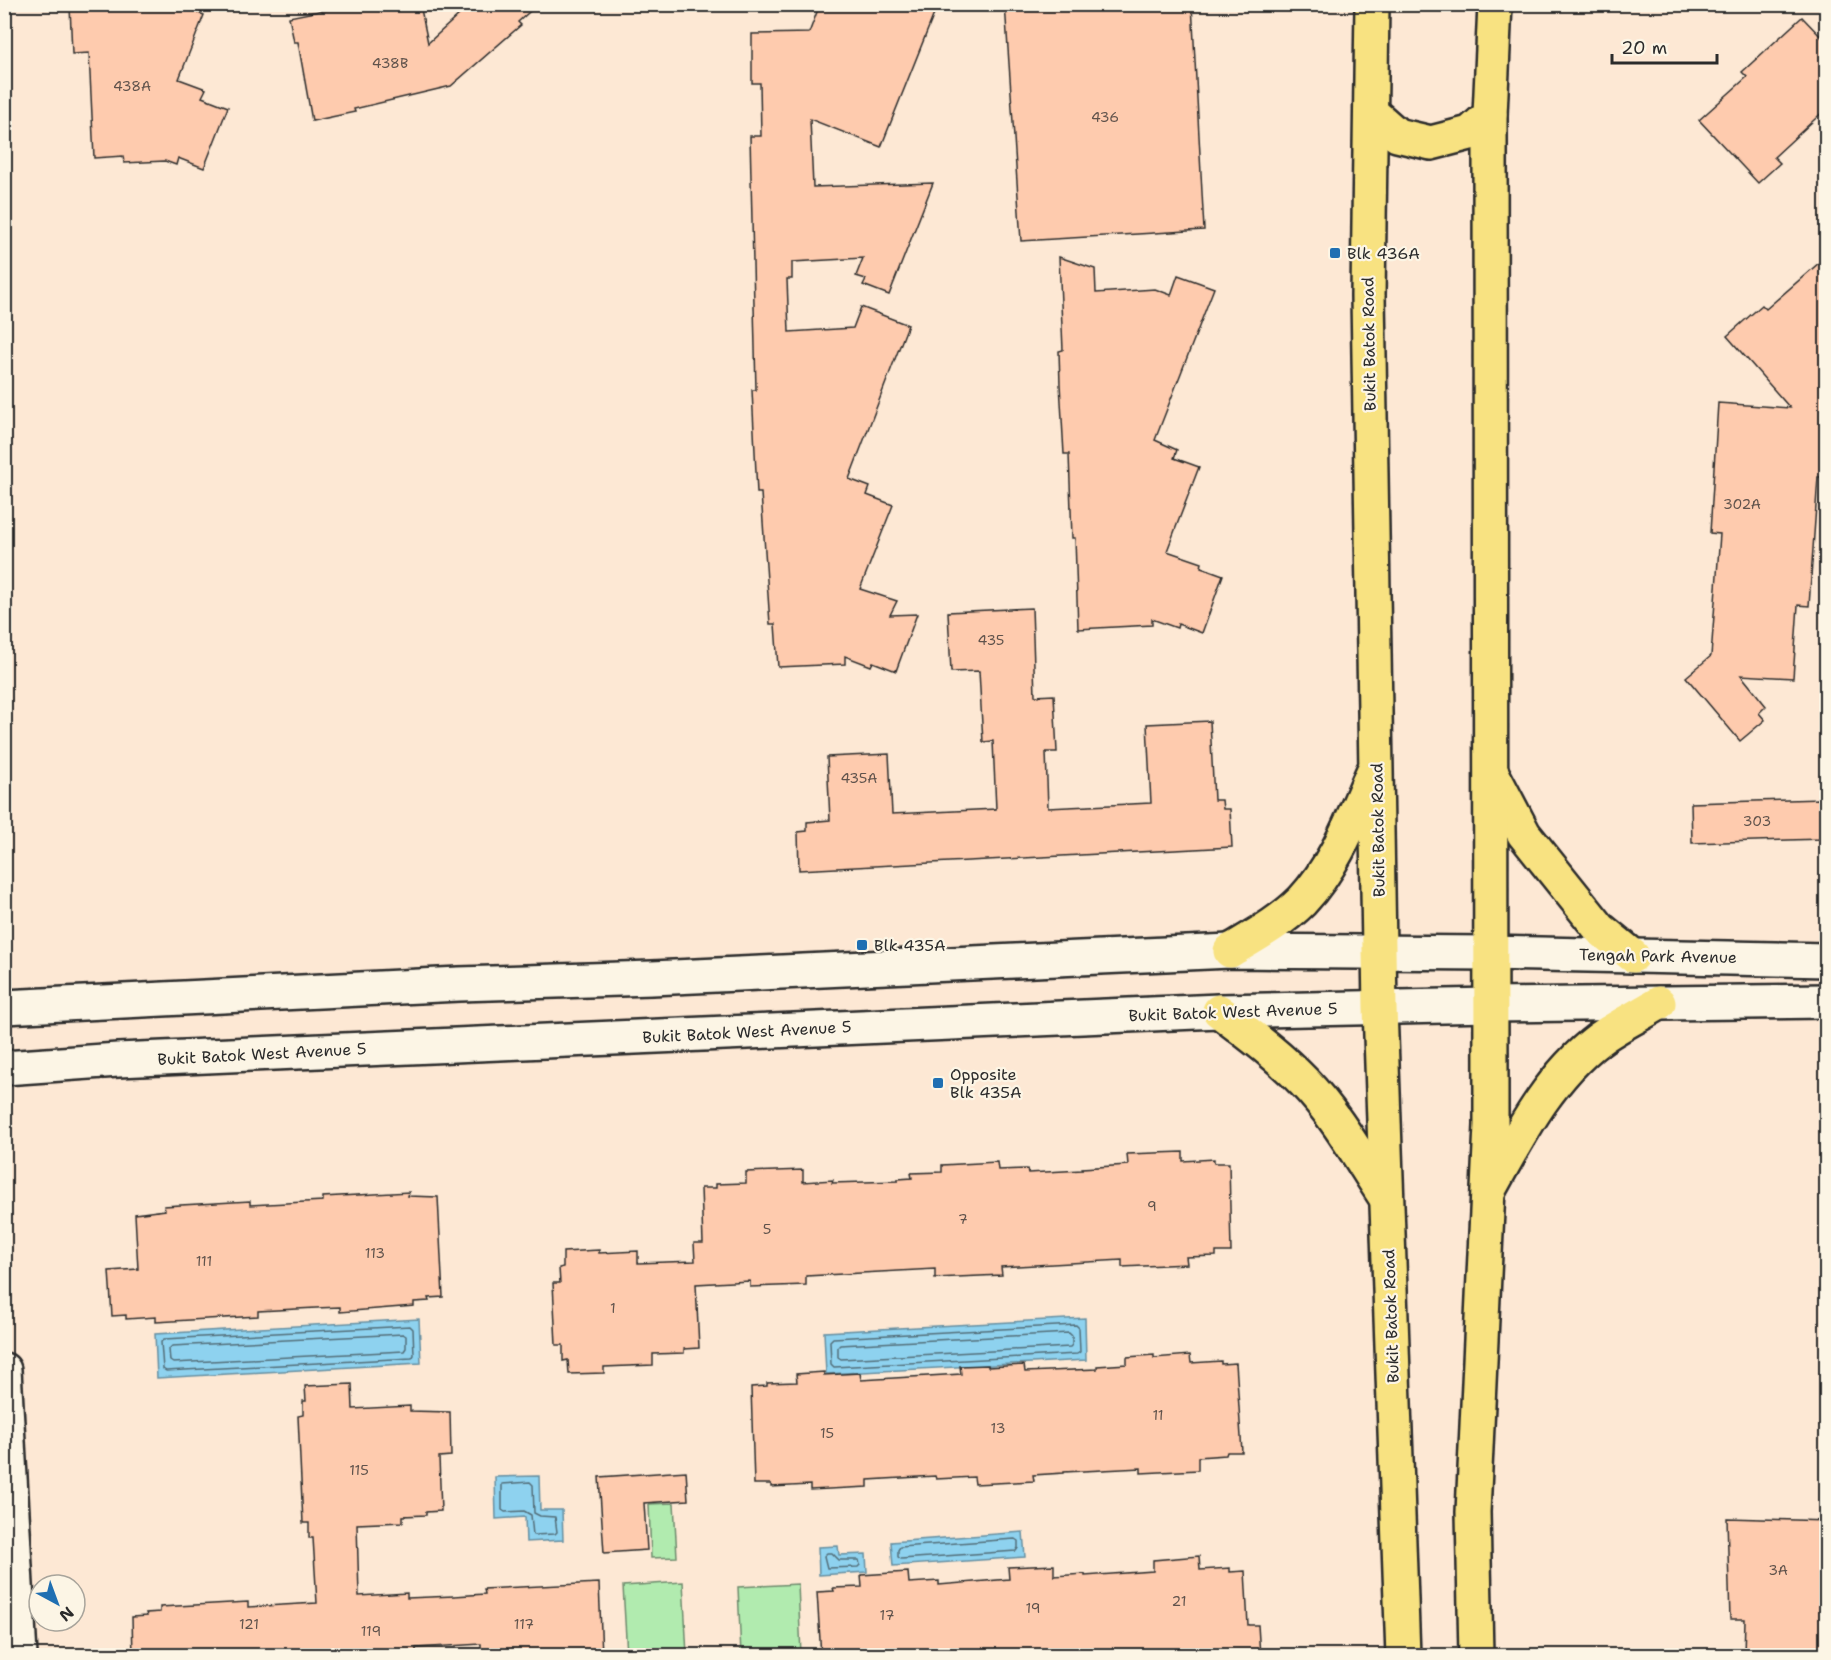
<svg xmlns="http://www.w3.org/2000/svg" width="1831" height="1660" viewBox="0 0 1831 1660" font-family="'Shantell Sans',sans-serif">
<rect width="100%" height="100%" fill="#fde8d4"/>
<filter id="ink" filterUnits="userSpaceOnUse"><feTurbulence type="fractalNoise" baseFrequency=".0167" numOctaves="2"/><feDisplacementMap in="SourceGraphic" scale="12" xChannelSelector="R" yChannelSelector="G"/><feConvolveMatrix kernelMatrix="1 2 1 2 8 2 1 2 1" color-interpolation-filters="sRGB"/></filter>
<g filter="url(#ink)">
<g fill="#b1ebaf" stroke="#6e8b6d" stroke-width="1.5">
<path d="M674,1503L677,1557L651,1558L649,1504Z"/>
<path d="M683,1582L687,1655H627L623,1586Z"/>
<path d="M798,1584L801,1655H741L738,1587Z"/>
</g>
<g fill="#8ed2ef" stroke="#668fa1" stroke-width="1.5">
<path d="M1085,1318L1086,1360L826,1374L824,1332Z"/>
<path d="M419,1319L421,1363L157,1378L155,1334Z"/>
<path d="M539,1476L540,1510H562L563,1540L526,1542L525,1517L496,1519L495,1477Z"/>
<path d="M1023,1532L1025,1557L893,1566L891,1542Z"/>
<path d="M838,1546L839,1555L866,1554L867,1572L819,1575L818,1547Z"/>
</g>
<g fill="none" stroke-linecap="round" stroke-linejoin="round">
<g stroke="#536e79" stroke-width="1.5">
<path d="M1076,1325L1079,1328L1080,1352L1077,1354L834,1367L831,1364L830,1341L833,1338Z"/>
<path d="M410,1326L413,1329L414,1355L412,1358L166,1371L163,1369L161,1342L164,1339Z"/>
<path d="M1069,1333L1072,1336V1345L1070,1347L841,1359L838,1357V1347L840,1345Z"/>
<path d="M403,1334L406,1336V1348L404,1351L173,1363L170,1361L169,1349L172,1346Z"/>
<path d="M530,1482L533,1485L534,1513L540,1516L555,1517L557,1532L555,1534L533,1535L531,1515L524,1511L505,1512L502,1510V1484Z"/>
<path d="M1015,1539L1018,1541V1548L1016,1551L901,1559L898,1557V1550L900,1547Z"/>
<path d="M827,1553H832L839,1560H859L860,1565L858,1567L827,1568L824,1556Z"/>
</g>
</g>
<g fill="#fecbae" stroke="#2b2b2b" stroke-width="1.5">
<path d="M85,4H176L204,15L179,79L206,89L202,97L228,107L204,168L178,158L176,165L165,161L124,163L123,156L94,158L89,53L72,54L70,6Z"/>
<path d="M354,4H420L428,43L471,4H538L518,22L521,25L451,86L354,109L355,112L312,121L298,42H294L289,17Z"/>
<path d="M820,4H938L881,147L810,119L813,187L933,183L889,295L863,285L866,279L856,276L863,258L792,262V279H787L789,332L853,328L861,307L908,325L849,479L870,487L867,495L893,505L860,589L897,601L890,615L917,614L896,671L873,662L871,666L845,656V664L778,667L775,624H770L761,493H757L752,390H756L750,136H761L760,83H752V34L809,33Z"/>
<path d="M1005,4H1192L1204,230L1021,241Z"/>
<path d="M1802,17L1827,43V108L1774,157L1780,163L1758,183L1699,120L1747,77L1742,72Z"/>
<path d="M1827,256V455L1825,477H1818L1809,606L1798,605L1793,678L1741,675L1766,706L1759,713L1765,720L1740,741L1686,677L1711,656L1720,534L1710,533L1718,403L1790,408L1727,336L1762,305L1766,309Z"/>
<path d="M1059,257L1095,269L1096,293L1155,289L1171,295L1178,275L1214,288L1155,440L1177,450L1174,458L1199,467L1167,551L1202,563L1201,567L1223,575L1202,633L1178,624L1177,628L1152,619V625L1078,629L1075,538H1072L1069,454H1064L1060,384L1059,351L1063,350Z"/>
<path d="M1032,608L1035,696L1054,695L1057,752H1046L1048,808L1151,803L1147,724L1210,721L1214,800H1222L1223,809H1230L1232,847L799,870L798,832L807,831V822L830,820L827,757L889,754L892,814L996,809L993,741L983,742L979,671L951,672L948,612Z"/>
<path d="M1821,799L1822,839L1692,843L1691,803Z"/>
<path d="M1183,1152V1161L1214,1159V1163H1229L1231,1252H1216V1256L1186,1257L1187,1264L1122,1267V1260L1001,1267L1002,1275L935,1278V1269L806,1276V1285L750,1287V1281L696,1284L699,1348L684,1349V1353L653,1354V1365L604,1367V1373L569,1374L568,1360L563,1361V1345H556L553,1283H560L559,1268L563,1267V1252L599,1250V1253L638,1251V1263L695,1261L694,1243H703L701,1188H716V1184L746,1183V1172L803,1170V1182L833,1180L832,1183L898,1181V1179L912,1178L911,1173L942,1172V1165L997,1162L998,1170L1027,1169L1028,1173L1082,1170V1168L1128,1165L1127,1154Z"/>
<path d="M409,1192L408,1196L438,1197L443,1297L428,1298L429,1301L414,1302V1306L340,1312V1307L316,1308L258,1311V1316L156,1322V1317L126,1319V1315L112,1316L109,1271L138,1269L135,1214L165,1210L164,1206L250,1201V1205L323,1201V1197Z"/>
<path d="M1154,1355V1358L1190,1355L1191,1363L1221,1361V1364L1236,1363L1242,1452H1227L1226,1455L1198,1457V1470L1141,1473V1468L1064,1472V1473L1033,1475L1034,1481L975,1484L974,1477L936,1479L935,1476L868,1480V1487L810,1490V1485L771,1487V1484H754L751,1387L767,1386V1383L797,1382L796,1374L824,1372V1375L860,1373L861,1380L961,1374L960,1366L988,1365V1367L1024,1365L1025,1372L1097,1369V1366L1127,1364V1357Z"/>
<path d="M352,1384L353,1409L410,1406V1411L450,1412L451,1456L439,1457L441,1511L426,1512V1515L403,1516V1522L357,1524L359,1596L407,1593V1598L454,1596L485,1594L484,1589L599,1583L602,1656H481V1644L416,1648V1656H329V1653L275,1656H133L132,1617L147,1616L146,1613L160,1612V1607L248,1602V1607L317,1603L313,1538H309V1523H303L298,1416L303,1415V1401H306L305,1386Z"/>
<path d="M686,1471L688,1500L644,1503L647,1550L604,1553L599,1477Z"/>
<path d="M1727,1518L1827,1521V1656H1744L1745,1619H1730Z"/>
<path d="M1199,1556L1200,1570L1230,1568V1572L1245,1571L1248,1625H1258L1260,1656H821L817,1592L834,1591L833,1588L862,1587L861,1575L908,1572L909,1583L939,1581V1585L1009,1579L1008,1567L1054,1565V1576L1085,1574V1576L1153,1571V1560Z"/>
</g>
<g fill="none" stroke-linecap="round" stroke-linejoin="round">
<defs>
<g id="minor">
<path d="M4,1007L459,984L652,978L1230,951L1490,953L1826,960"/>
<path d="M4,1068L118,1060L1219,1011L1490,1005L1826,1001"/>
<path d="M4,1370L20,1656"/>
</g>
<g id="major">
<path d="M1372,4L1368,296L1380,1008L1403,1656"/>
<path d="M1371,112L1397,135L1431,143L1470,133L1490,115"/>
<path d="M1492,773L1524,834L1600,929L1633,956"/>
<path d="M1230,951C1255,936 1281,922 1302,901C1336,865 1353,817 1373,772"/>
<path d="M1219,1011C1249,1034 1278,1055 1304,1082C1337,1116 1360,1159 1386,1198"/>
<path d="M1490,1188C1520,1134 1549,1077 1599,1039C1618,1025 1640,1015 1659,1003"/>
<path d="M1476,1656L1473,1512L1491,1125L1490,115L1495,4"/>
</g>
</defs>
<use href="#minor" stroke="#2b2b2b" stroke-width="38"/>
<use href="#major" stroke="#2b2b2b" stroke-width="38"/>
<use href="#minor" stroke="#fcf5e5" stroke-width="33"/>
<use href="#major" stroke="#f8e281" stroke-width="33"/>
</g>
</g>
<g fill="#1f6fb2" stroke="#fcf5e5" stroke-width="2">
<rect x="1329" y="247" width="12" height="12" rx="3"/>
<rect x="856" y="939" width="12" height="12" rx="3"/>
<rect x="932" y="1077" width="12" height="12" rx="3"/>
</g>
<g text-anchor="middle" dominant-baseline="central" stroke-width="4.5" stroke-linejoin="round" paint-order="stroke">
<g font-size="14" fill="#60534c">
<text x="390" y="63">438B</text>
<text x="132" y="86">438A</text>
<text x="1105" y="117">436</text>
<text x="1742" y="504">302A</text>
<text x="991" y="640">435</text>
<text x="859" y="778">435A</text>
<text x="1757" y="821">303</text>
<text x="1152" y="1206">9</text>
<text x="963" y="1219">7</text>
<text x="767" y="1229">5</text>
<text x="375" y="1253">113</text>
<text x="204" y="1261">111</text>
<text x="613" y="1308">1</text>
<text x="1158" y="1415">11</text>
<text x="998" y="1428">13</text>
<text x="827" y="1433">15</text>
<text x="359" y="1470">115</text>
<text x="1778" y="1570">3A</text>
<text x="1179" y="1601">21</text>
<text x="1033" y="1608">19</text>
<text x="887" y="1615">17</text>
<text x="249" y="1624">121</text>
<text x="524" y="1624">117</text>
<text x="371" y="1631">119</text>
</g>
<g font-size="16" fill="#2b2b2b" stroke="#fcf5e5" text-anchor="start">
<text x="1347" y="253">Blk 436A</text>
<text x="874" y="945">Blk 435A</text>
<text x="950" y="1074">Opposite<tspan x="950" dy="18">Blk 435A</tspan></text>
</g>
<g font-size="16" fill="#2b2b2b" stroke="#fcf5e5">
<text transform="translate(1369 344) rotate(-91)">Bukit Batok Road</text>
<text transform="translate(1378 830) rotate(-91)">Bukit Batok Road</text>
<text transform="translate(1658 956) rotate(1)">Tengah Park Avenue</text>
<text transform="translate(1233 1012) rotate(-2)">Bukit Batok West Avenue 5</text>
<text transform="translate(747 1032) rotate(-3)">Bukit Batok West Avenue 5</text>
<text transform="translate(262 1054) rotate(-3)">Bukit Batok West Avenue 5</text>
<text transform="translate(1391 1316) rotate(-92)">Bukit Batok Road</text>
</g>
</g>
<rect width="1831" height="1660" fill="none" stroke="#fcf5e5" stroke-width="24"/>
<rect x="12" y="12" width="1807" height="1636" fill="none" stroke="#2b2b2b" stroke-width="2" filter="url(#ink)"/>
<g transform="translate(57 1603) rotate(139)"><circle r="28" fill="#fcf5e5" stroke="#a8a49b" stroke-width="1.5"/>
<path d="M0-4.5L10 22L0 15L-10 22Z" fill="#1f6fb2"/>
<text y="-9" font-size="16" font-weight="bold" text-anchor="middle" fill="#2b2b2b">N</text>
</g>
<path d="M1612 54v9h105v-9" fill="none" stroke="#2b2b2b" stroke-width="3"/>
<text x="1621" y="54" font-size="18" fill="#2b2b2b" stroke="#fcf5e5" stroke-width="4.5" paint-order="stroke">20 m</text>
</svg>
